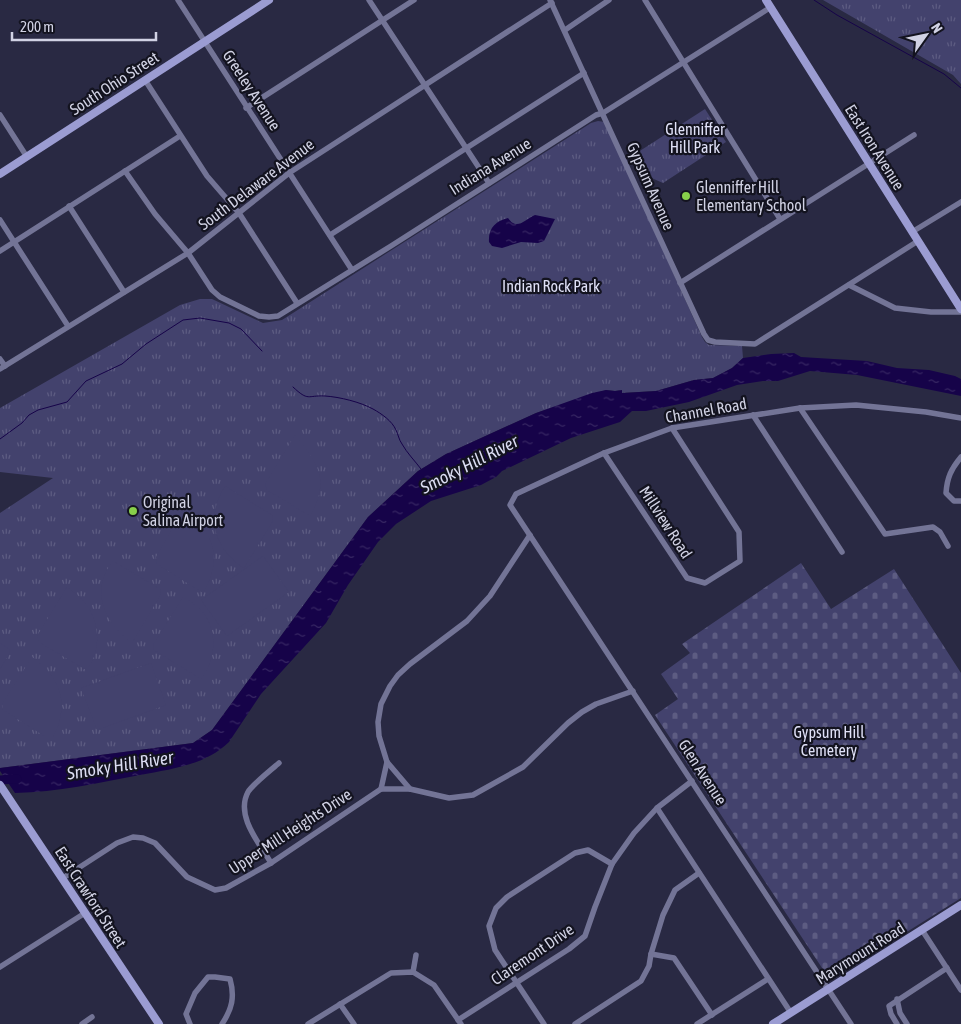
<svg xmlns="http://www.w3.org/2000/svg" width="961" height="1024" viewBox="0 0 961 1024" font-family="'Asap Condensed',sans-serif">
<defs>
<pattern id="cemetery-stones" width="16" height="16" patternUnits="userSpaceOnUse" patternTransform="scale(1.25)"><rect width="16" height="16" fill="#43426d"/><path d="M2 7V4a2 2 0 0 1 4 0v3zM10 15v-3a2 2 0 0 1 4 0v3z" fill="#5d5c82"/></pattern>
<pattern id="park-tufts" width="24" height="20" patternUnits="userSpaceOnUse" patternTransform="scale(1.25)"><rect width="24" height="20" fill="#43426d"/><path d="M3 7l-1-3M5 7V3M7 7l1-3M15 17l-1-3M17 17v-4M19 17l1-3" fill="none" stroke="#5d5c82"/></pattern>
<pattern id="water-ripples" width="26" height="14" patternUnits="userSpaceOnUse" patternTransform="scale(1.25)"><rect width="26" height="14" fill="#160349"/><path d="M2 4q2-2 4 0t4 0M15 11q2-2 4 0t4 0" fill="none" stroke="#372763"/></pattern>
</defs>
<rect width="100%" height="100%" fill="#292943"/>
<path fill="url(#cemetery-stones)" d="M801,563L831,609L894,569L961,673V898L830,980L655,715L678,699L661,674L690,653L682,644Z"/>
<g fill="url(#park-tufts)">
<path d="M823,0H961V84L953,75Z"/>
<path d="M705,109L726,142L663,183L640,173L632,156Z"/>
<path d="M598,121L605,122L702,337L705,342L709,345L742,346L743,358L732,368L713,378L694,380L656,391L622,393V390L615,391L606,390L536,413L446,454L418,471L368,517L212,730L193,743L0,768V513L53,478L0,472V408L180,305L200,299H212L263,323L282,320L591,123Z"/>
</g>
<g fill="#43426d">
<path d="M295,435C319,464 330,481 310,516L267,490L265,484Z"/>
<path d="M225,486L272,515L273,521L244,568C214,549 205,517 225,486Z"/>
<path d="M183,510C215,532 223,559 203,593L157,564L156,557Z"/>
<path d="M263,556L289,592L227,636L201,600Z"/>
<path d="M113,561L160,589L161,594L132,643C105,624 89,590 113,561Z"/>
<path d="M67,587C73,592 80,596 85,603C100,621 102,653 86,670L39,642L37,636Z"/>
<path d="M183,597C191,602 200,607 205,615C218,635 215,661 201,679L154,650L153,645Z"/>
<path d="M0,643L9,649L10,653L0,669Z"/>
<path d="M32,657C61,677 70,705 53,737H46L3,710L2,704Z"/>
<path d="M151,663L166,705L97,730L81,688Z"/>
</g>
<g fill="url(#water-ripples)">
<path d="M535,215L555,219L544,241L538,243L521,242L502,248L492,246L489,242C488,228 496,221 508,218C517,231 524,220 535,215Z"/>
<path d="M794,353L801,357L867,361L897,368L929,370L955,376L961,379V396L857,375L810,371L778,381H763L737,385L689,402L646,411H632L620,422L571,438L502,471L496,477L481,485L431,501L396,524L378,542L348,585L326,623L261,694L229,742C206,765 171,769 140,775C98,783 58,792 15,793L0,771V768L193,743L212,730L368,517L418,471L446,454L536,413L592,393L606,390L615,391L622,390V393L656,391L694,380L713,378L732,368L743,358L771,354Z"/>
</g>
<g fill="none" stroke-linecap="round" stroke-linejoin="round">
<g stroke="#160349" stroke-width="1">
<path d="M814,0L837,15L944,74L961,88"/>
<path d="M293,387C309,402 307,395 325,396C340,397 360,402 373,409C382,414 392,421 396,430C398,434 399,440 402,444C407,453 415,461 421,469"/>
<path d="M0,439L22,423L29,415L38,410L67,402L86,381L122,364L146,344L183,320L200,318L229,323L241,329L262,351"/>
</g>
<path stroke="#160349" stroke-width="9" d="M0,780L17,779"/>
<g stroke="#737496" stroke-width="5.5">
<path d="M178,0L352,270"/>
<path d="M369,0L489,183"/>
<path d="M550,0L704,334L708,340L715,342L755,344L918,241"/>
<path d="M645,0L780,219"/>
<path d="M565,30L609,0"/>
<path d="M145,80L207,176L239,213L297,303"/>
<path d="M246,108L414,0"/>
<path d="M0,115L27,157"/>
<path d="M125,171L155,214L188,253L212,290L220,297L259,316L269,317L278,316L391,246L596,115L603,113L771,7"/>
<path d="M69,206L124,292"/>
<path d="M0,220L68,326"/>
<path d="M912,232L961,202"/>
<path d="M330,235L584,73"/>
<path d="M0,251L180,136"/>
<path d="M680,283L914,135"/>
<path d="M849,285L895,308L931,312H961"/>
<path d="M0,359L5,366"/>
<path d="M0,369L188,253L289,173L552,3"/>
<path d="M800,408L885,534L933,527L940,532L948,546"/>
<path d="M753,415L842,552"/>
<path d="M604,453L687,578L705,583L740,561L739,532L672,428"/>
<path d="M961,457C951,469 947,478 946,493L954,501H961"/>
<path d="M530,535L490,596L467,621L410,664L398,675L390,686L381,704L378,722L379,736L387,762L410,789L449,798L473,795L523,767L568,723L582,712L596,704L633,691"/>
<path d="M387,762L381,789H410"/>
<path d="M657,808L791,1013"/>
<path d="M271,863C260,844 235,816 248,792C252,785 271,770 279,763"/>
<path d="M63,878L117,843L133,837L143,838L155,843L187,877L215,890L226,888L271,863L381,789"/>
<path d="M922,930L961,990"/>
<path d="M651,954L674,958L712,1015"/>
<path d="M0,967L85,913"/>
<path d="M413,972L416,955"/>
<path d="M897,999L900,1013L907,1024"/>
<path d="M340,1004L354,1024"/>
<path d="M458,1020L569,949L585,936L595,907L612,864L634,833L657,808L692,781"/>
<path d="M82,1024L92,1017"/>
<path d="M190,1024L186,1014L195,993L208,977H215L230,979C235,997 232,1009 222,1024"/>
<path d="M308,1024L391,973L413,972L434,985L461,1024"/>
<path d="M544,1024L495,950L489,926L496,908L507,897L575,853L588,850L612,864"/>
<path d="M575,1024L641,981L649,966L651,954L663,915L675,890L699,873"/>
<path d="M697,1024L768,979"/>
<path d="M851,1024L510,505L516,494L604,453L672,428L800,408L856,405L926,412L961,418"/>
<path d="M897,1024L891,1014L889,1006L947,968"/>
</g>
<g stroke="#9b9cd2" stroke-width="8">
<path d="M766,0L961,309"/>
<path d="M0,174L269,0"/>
<path d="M0,785L159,1024"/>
<path d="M773,1024L961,905"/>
</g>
</g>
<g fill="#87cf4a" stroke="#13131f" stroke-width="2">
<circle cx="686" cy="196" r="5"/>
<circle cx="133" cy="511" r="5"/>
</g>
<g text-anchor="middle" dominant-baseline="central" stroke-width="4.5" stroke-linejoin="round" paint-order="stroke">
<g font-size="16" fill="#d1d2e4" stroke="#13131f">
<text transform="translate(114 83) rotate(-33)">South Ohio Street</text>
<text transform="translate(252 90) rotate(57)">Greeley Avenue</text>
<text transform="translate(875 147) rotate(58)">East Iron Avenue</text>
<text transform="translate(490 166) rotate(-32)">Indiana Avenue</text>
<text transform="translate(256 184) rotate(-37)">South Delaware Avenue</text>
<text transform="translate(651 186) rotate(66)">Gypsum Avenue</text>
<text transform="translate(706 410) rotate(-10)">Channel Road</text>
<text transform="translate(666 522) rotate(57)">Millview Road</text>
<text transform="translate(703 772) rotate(57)">Glen Avenue</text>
<text transform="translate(290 831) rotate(-33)">Upper Mill Heights Drive</text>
<text transform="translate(91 897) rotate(57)">East Crawford Street</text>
<text transform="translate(860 953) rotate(-32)">Marymount Road</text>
<text transform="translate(532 954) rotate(-34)">Claremont Drive</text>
</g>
<g font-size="16" fill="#e0e1f7" stroke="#13131f">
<text x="695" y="129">Glenniffer<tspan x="695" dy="18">Hill Park</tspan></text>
<text x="551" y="286">Indian Rock Park</text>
<text x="829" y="732">Gypsum Hill<tspan x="829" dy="18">Cemetery</tspan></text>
</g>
<g font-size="16" fill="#d1d2e4" stroke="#13131f" text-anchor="start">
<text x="696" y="187">Glenniffer Hill<tspan x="696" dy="18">Elementary School</tspan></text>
<text x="143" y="502">Original<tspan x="143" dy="18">Salina Airport</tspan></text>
</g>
<g font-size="18" font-style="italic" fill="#dbdcf2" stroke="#13131f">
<text transform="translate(469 464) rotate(-27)">Smoky Hill River</text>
<text transform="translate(120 765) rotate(-9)">Smoky Hill River</text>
</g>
</g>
<g transform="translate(926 35) rotate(57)" stroke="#13131f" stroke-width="4" paint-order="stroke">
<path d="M0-4L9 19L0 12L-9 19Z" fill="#d1d2e4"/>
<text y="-8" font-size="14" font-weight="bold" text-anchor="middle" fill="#d1d2e4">N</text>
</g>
<path d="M12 32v8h144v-8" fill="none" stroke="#d1d2e4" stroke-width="2.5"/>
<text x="20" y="32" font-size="15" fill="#d1d2e4" stroke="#13131f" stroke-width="4" paint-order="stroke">200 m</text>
</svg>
